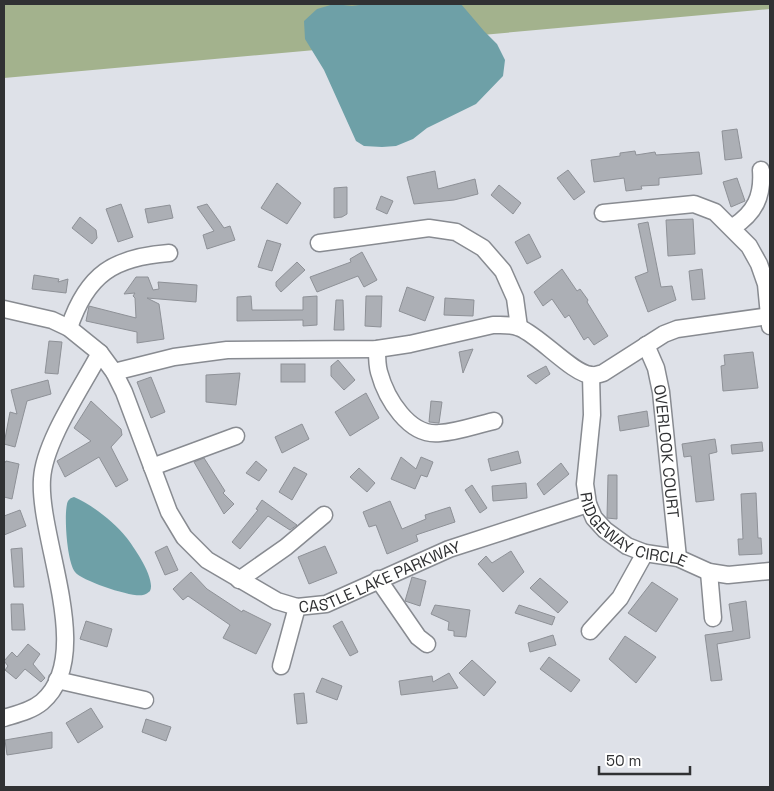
<svg xmlns="http://www.w3.org/2000/svg" width="774" height="791" viewBox="0 0 774 791" font-family="'Space Grotesk',sans-serif">
<rect width="100%" height="100%" fill="#dee1e8"/>
<path fill="#a3b28d" d="M4,4H770V9L4,78Z"/>
<g fill="#6ea0a7">
<path d="M334,4L352,6L367,4H461L484,31L497,44L505,60L503,76L476,104L427,128L413,139L396,146L382,147L364,146L356,141L324,70L305,39L304,21L317,9Z"/>
<path d="M74,497C91,504 114,522 126,537C134,547 156,579 150,591C149,592 145,595 143,595C133,598 82,581 75,572C67,562 64,517 67,504C68,500 70,498 74,497Z"/>
</g>
<g fill="#acafb5" stroke="#8e9197">
<path d="M737,129L742,158L725,160L722,131Z"/>
<path d="M635,151L636,155L655,152L656,155L699,152L702,174L659,178V185L641,186L642,189L626,191L624,178L594,182L591,160L620,156V153Z"/>
<path d="M568,170L585,192L574,200L557,178Z"/>
<path d="M435,171L438,189L475,179L478,194L454,200L414,204L407,177Z"/>
<path d="M737,178L745,201L731,207L723,182Z"/>
<path d="M277,183L301,203L287,224L261,208Z"/>
<path d="M499,185L521,203L513,214L491,195Z"/>
<path d="M347,187V214L342,217L334,218V188Z"/>
<path d="M381,196L393,201L387,214L376,209Z"/>
<path d="M121,204L133,237L118,242L106,209Z"/>
<path d="M207,204L224,228L230,226L235,240L207,249L203,235L214,231L197,207Z"/>
<path d="M170,205L173,218L148,223L145,209Z"/>
<path d="M80,217L96,230L97,238L92,244L72,228Z"/>
<path d="M693,219L695,254L668,256L666,220Z"/>
<path d="M648,222L661,287L672,286L676,300L648,312L635,277L648,272L638,224Z"/>
<path d="M529,234L541,257L527,264L515,242Z"/>
<path d="M267,240L281,244L272,271L258,267Z"/>
<path d="M362,252L377,280L364,287L358,276L317,292L310,277L351,262L350,259Z"/>
<path d="M297,262L305,270L281,292L276,286V282Z"/>
<path d="M562,269L577,291L580,289L588,300L587,302L608,336L594,345L588,337L584,340L569,315L565,318L552,299L543,306L534,292Z"/>
<path d="M702,269L705,299L692,300L689,271Z"/>
<path d="M34,275L59,279L58,282L68,279L66,293L32,289Z"/>
<path d="M136,277H148L153,290L159,289L158,282L197,285L196,302L147,298L159,304L164,339L137,343V332L86,321L89,306L136,318L135,298L133,296L135,293L124,294Z"/>
<path d="M407,287L434,297L425,321L399,311Z"/>
<path d="M251,296L252,310H303V297L317,296V325L303,326V320L237,321V297Z"/>
<path d="M366,296H382L381,327L365,326Z"/>
<path d="M445,298L474,300L473,316L444,315Z"/>
<path d="M336,300H343L344,330H334Z"/>
<path d="M49,341L62,342L58,374L45,373Z"/>
<path d="M473,349L463,373L459,352Z"/>
<path d="M753,352L758,388L723,391L721,366L725,365L724,355Z"/>
<path d="M338,360L355,380L344,390L331,376V366Z"/>
<rect x="281" y="364" width="24" height="18"/>
<path d="M546,366L550,374L536,384L527,376Z"/>
<path d="M240,373L236,405L206,402V375Z"/>
<path d="M151,377L165,412L151,418L137,382Z"/>
<path d="M48,380L51,394L27,401L15,447L4,444L10,412L17,414L11,390Z"/>
<path d="M366,393L379,418L350,436L335,412Z"/>
<path d="M91,401L121,429L122,435L111,447L128,480L116,487L99,457L65,477L57,461L91,441L74,428Z"/>
<path d="M431,401L442,402L439,423L429,422Z"/>
<path d="M647,411L649,426L620,431L618,416Z"/>
<path d="M302,424L309,439L282,453L275,437Z"/>
<path d="M715,439L717,452L709,454L714,500L696,502L691,456L684,457L682,444Z"/>
<path d="M762,442L763,451L732,454L731,445Z"/>
<path d="M518,451L521,463L491,471L488,459Z"/>
<path d="M401,457L416,469L421,457L433,462L427,477L421,475L415,489L391,479Z"/>
<path d="M204,458L225,491L223,493L234,504L224,514L194,462Z"/>
<path d="M6,461L19,464L12,499L4,497V464Z"/>
<path d="M256,461L267,470L259,481L246,473Z"/>
<path d="M561,463L569,474L544,495L537,484Z"/>
<path d="M294,467L307,474L292,500L279,492Z"/>
<path d="M359,468L375,483L367,492L350,477Z"/>
<path d="M608,475H617V519L607,518Z"/>
<path d="M526,483L527,498L493,501L492,486Z"/>
<path d="M472,485L487,508L480,513L465,490Z"/>
<path d="M756,493L758,538H761L762,554L739,555L738,539H743L741,494Z"/>
<path d="M262,500L297,525L290,530L268,516L240,549L232,542L258,510L256,509Z"/>
<path d="M390,501L402,529L426,519L425,515L450,507L455,522L416,535L418,541L387,554L376,525L369,527L363,512Z"/>
<path d="M20,510L26,526L4,535V516Z"/>
<path d="M167,546L178,570L165,575L155,552Z"/>
<path d="M325,546L337,573L309,584L298,557Z"/>
<path d="M22,548L24,587H14L11,549Z"/>
<path d="M511,551L524,572L503,592L478,564L486,556L492,563Z"/>
<path d="M191,572L207,589L242,612L243,610L271,624L256,654L223,638L230,625L188,596L183,600L173,589Z"/>
<path d="M412,577L426,581L420,606L405,601Z"/>
<path d="M540,578L568,602L558,613L530,588Z"/>
<path d="M652,582L678,599L656,632L628,613Z"/>
<path d="M746,601L750,638L717,644L722,680L711,681L705,635L733,631L729,604Z"/>
<path d="M11,604H23L25,630H12Z"/>
<path d="M435,605L470,610L466,637L454,636V631L448,630L449,622L431,614Z"/>
<path d="M519,605L555,617L552,625L515,613Z"/>
<path d="M86,621L112,629L107,647L80,639Z"/>
<path d="M342,621L358,652L350,656L333,626Z"/>
<path d="M553,635L556,645L530,652L528,643Z"/>
<path d="M625,636L656,657L636,683L609,659Z"/>
<path d="M28,644L40,654L33,664L45,678L41,682L25,669L16,679L5,670L8,666L4,661L12,652L17,657Z"/>
<path d="M549,657L580,680L571,692L540,669Z"/>
<path d="M472,660L496,682L484,696L459,673Z"/>
<path d="M449,673L458,688L401,695L399,681L432,676L433,682Z"/>
<path d="M322,678L342,686L337,700L316,692Z"/>
<path d="M304,693L307,723L297,724L294,694Z"/>
<path d="M91,708L103,727L78,743L66,723Z"/>
<path d="M146,719L171,727L166,741L142,732Z"/>
<path d="M52,732V748L7,755L5,740Z"/>
</g>
<g fill="none" stroke-linecap="round" stroke-linejoin="round">
<defs>
<g id="minor">
<path d="M603,213L694,204L715,212L749,246L759,264L766,284L770,326"/>
<path d="M733,227C755,213 763,196 761,170"/>
<path d="M319,243L429,228L456,232L483,248L503,271L515,298L519,327"/>
<path id="s1" d="M4,309L52,320L69,328L100,353L114,372L124,392L169,512L184,537L207,560L277,601L297,607L326,604L449,549L588,504"/>
<path d="M69,328C87,274 114,257 169,253"/>
<path id="s2" d="M646,345L656,368L661,392L678,558"/>
<path d="M377,349C377,356 377,365 379,372C386,398 409,437 440,433C458,432 476,425 494,421"/>
<path d="M114,372L174,357L227,350L377,349L410,344L493,325C502,325 512,324 520,328C541,337 573,374 591,375C595,376 599,374 603,373L664,334L677,329L769,316"/>
<path id="s3" d="M591,375L592,415L585,484L588,504L594,518L605,530L627,546L645,553L678,558L709,572L728,575L770,571"/>
<path d="M152,467L236,436"/>
<path d="M709,572L713,618"/>
<path d="M378,579L418,637L427,644"/>
<path d="M239,580L286,547L324,515"/>
<path d="M590,631L620,598L645,553"/>
<path d="M281,666L297,607"/>
<path d="M57,680L145,700"/>
<path d="M4,718C17,714 31,711 42,702C96,656 38,539 42,479C44,442 82,387 100,353"/>
</g>
</defs>
<use href="#minor" stroke="#888b91" stroke-width="19"/>
<use href="#minor" stroke="#fff" stroke-width="16"/>
</g>
<g text-anchor="middle" dominant-baseline="central" stroke-width="5" stroke-linejoin="round" paint-order="stroke">
<g font-size="16" fill="#303133" stroke="#fff">
<text stroke="none"><textPath href="#s2" startOffset="109">OVERLOOK COURT</textPath></text>
<text stroke="none"><textPath href="#s3" startOffset="184">RIDGEWAY CIRCLE</textPath></text>
<text stroke="none"><textPath href="#s1" startOffset="534">CASTLE LAKE PARKWAY</textPath></text>
</g>
</g>
<rect width="774" height="791" fill="none" stroke="#303133" stroke-width="10"/>
<path d="M599 766v8h91v-8" fill="none" stroke="#303133" stroke-width="2.5"/>
<text x="606" y="766" font-size="15" fill="#303133" stroke="#ffffff" stroke-width="4" paint-order="stroke">50 m</text>
</svg>
